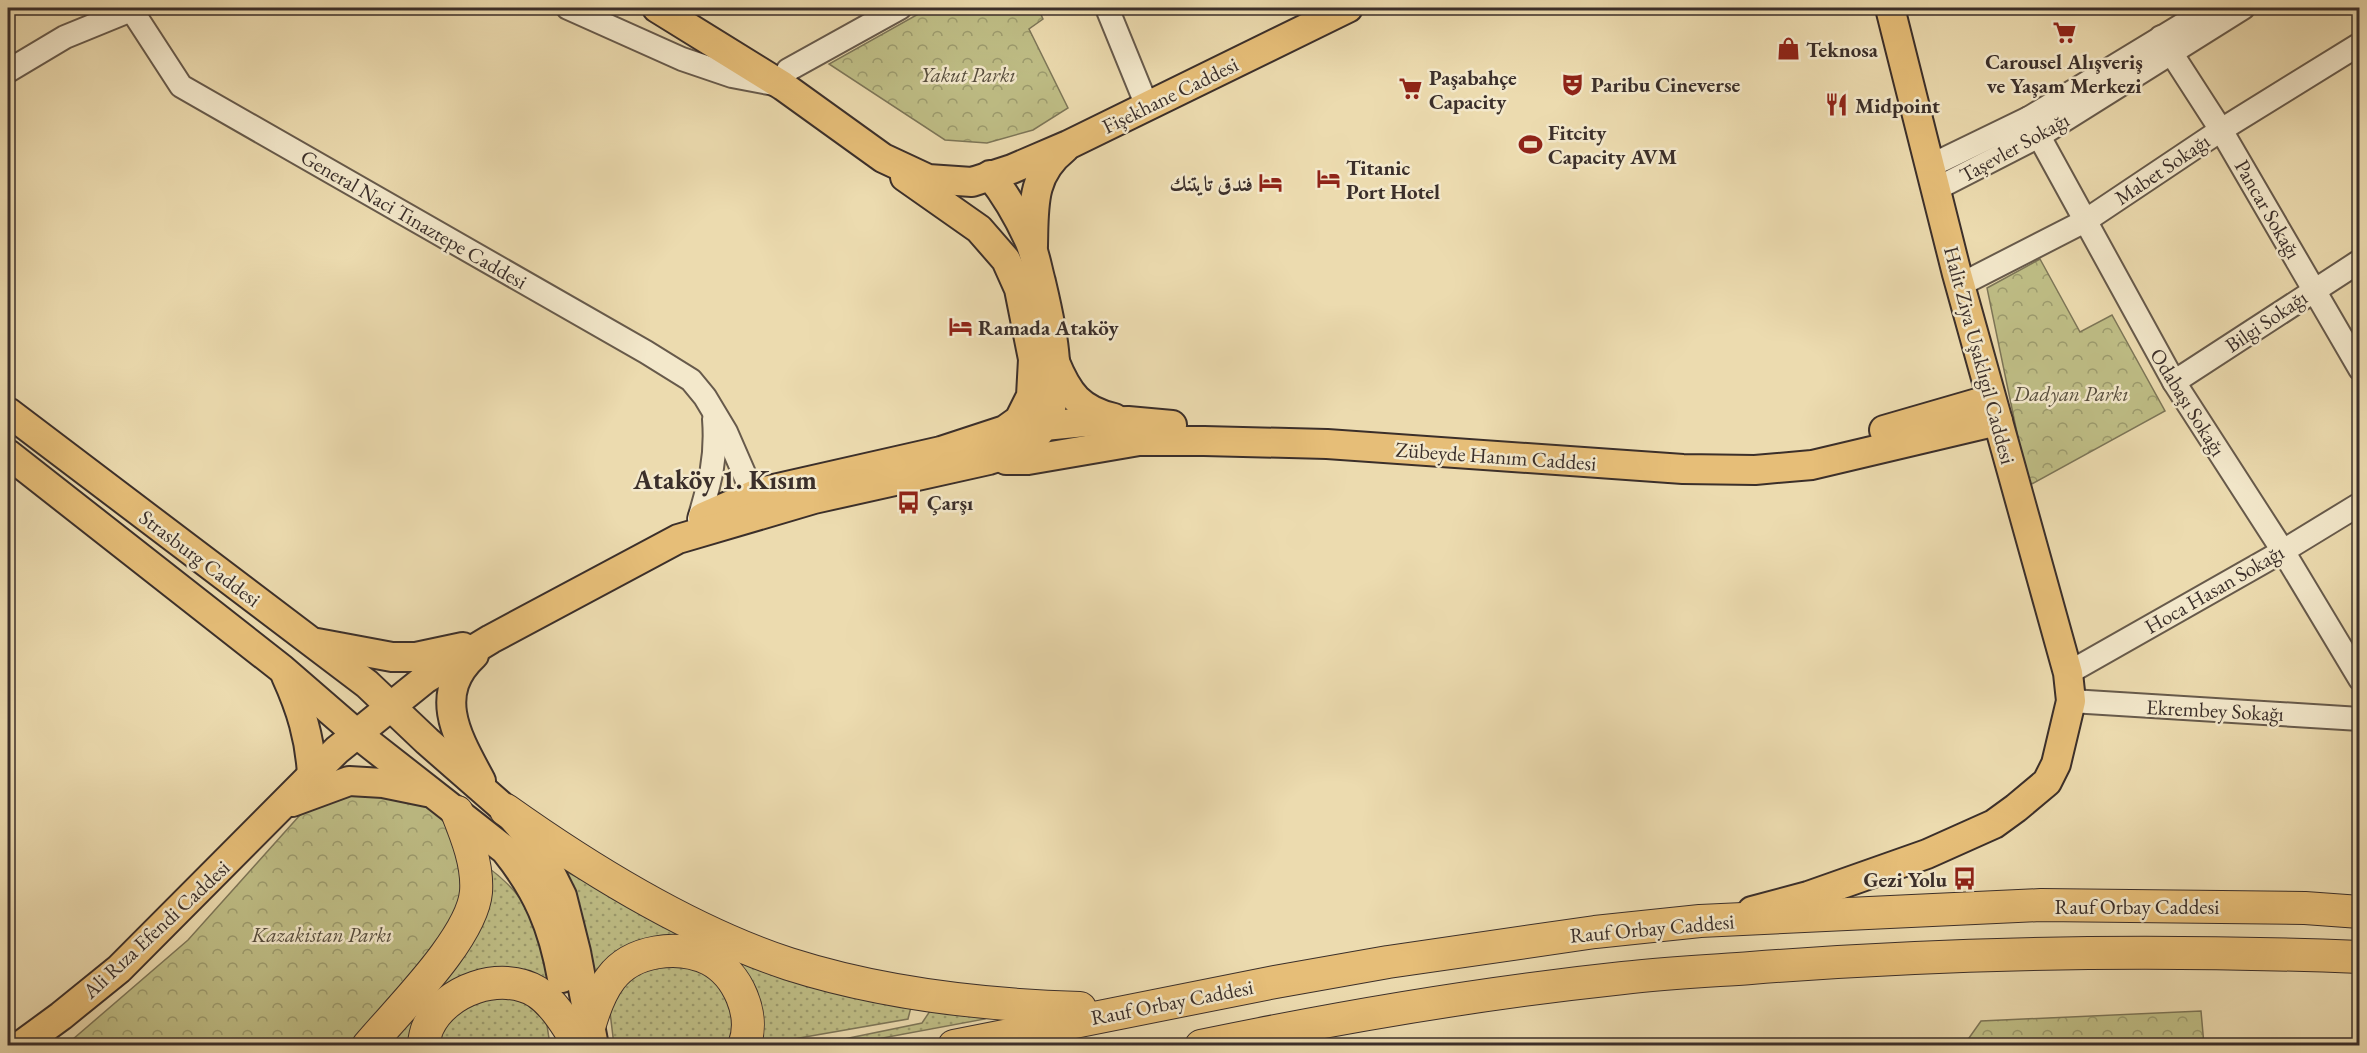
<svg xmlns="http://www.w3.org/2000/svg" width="2367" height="1053" viewBox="0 0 2367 1053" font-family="'EB Garamond',Amiri,serif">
<defs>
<pattern id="grass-dots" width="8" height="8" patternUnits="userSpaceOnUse" patternTransform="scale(1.5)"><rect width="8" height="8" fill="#bfbe86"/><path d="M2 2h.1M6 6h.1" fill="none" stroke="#9c9b6e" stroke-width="1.8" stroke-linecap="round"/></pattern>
<pattern id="forest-crowns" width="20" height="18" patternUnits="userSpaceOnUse" patternTransform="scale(1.5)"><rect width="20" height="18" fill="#bfbe86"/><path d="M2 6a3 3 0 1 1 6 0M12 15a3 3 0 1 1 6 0" fill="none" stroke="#9c9b6e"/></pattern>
</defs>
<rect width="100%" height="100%" fill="#ecdbaf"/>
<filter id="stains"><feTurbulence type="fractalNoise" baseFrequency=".00333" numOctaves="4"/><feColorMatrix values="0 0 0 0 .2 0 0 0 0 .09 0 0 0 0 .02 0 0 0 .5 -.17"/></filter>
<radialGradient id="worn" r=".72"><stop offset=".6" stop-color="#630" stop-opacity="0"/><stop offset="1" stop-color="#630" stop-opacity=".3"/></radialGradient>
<g fill="url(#grass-dots)" stroke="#7d7658" stroke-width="1.5">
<path d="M486,866C538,903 540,938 557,996L508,972L410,1045L381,1046Z"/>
<path d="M567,872L678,929L911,1007L908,1019L759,1045L712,953L592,984Z"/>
<path d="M655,960L712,972C723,994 747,1023 725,1045H614L609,1004L616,986Z"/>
<path d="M513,990L546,1019L550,1045L437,1046L438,1035L459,1004Z"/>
<path d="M932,1008L985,1016V1019L845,1045L810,1046L922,1023Z"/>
</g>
<g fill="url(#forest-crowns)" stroke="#7d7658" stroke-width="1.5">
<path d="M929,8H1038L1043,19L1029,29L1068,108L1033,130L987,143L945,140L829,64Z"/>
<path d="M2040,259L2080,332L2112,315L2165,411L2028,486L1987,288Z"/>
<path d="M354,788L416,796L439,813L461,855L465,885L456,916L392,1001L350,1045L65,1046L188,940L318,795Z"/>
<path d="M2201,1011L2204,1045H1964L1981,1021Z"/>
</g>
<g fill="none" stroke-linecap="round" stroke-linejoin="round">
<defs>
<g id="minor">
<path d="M568,8L682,59L732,76L774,84"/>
<path d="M1107,8L1147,106"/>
<path d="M131,9L181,86L646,352L691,380L705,397L726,432L746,478L760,492"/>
<path d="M2161,37L2221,130L2360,369"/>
<path d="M788,70L900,8"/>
<path d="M8,71L65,37L136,8"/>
<path d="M2029,118L2174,382L2283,551L2360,679"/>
<path d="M1930,166L2029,118L2210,8"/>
<path d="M1936,189L2039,136L2243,8"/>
<path d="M1960,285L2085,221L2221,130L2360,44"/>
<path d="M2174,382L2360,261"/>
<path d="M699,519C710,482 717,458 714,419"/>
<path d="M2068,673L2283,551L2360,504"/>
<path d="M2071,701L2360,719"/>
</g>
<g id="major">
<path d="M657,8L783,86L883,158L928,179L972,182L1012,169L1068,145L1348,8"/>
<path d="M1033,246C1034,207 1031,175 1064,149"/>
<path d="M1055,362C1068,394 1080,410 1114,418"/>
<path d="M8,412L367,684L427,741L506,810L525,832L541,854L562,896L576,952L594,1046"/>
<path d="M1019,420L1044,426L1085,422L1128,421L1172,425"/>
<path d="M1884,430L1991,399"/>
<path d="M8,454L282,669L357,734L505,850C538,891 553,927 562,978"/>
<path d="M1006,460H1028L1139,441H1204L1327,444L1683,469L1755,470L1812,465L1998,421"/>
<path d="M703,517L760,492L941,451L1005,430L1019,420L1031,396L1033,359L1019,289L1006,260L979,229L905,177"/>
<path d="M317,643L392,657H416L463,647"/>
<path d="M474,655C431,695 458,738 481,781"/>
<path d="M286,676C301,709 310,738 312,775"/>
<path d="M292,802L349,781L383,783L427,792"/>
<path d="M1752,911L1808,896L1927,854L1994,824L2016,808L2047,782L2056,764L2071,701L2068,673L1957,274L1890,8"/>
<path d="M20,1046L61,1016L119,969L337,750L425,679L491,639L678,539L814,499L989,460C1008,454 1029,447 1040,431C1068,393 1051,324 1041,282C1037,268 1035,252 1028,238C1018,216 1005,194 990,175"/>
</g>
<g id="highway">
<path d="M506,810C589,869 692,932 789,964C883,994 981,1005 1080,1008"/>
<path d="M590,1024C595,1007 601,991 611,978C632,950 678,944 709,959C738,974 756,1015 744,1046"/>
<path d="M368,1046C399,1009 472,938 476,892C478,865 467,837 457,812"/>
<path d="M423,1046C425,1040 425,1033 428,1027C445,990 501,970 537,992C552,1002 563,1019 573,1035"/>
<path d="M954,1046L1275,982L1388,962L1595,932L1700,921L2041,905L2305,908L2360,912"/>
<path d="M1201,1046C1340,1017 1481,993 1623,978C1665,973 1708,971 1751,968C1953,952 2157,949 2360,957"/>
</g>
</defs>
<use href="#minor" stroke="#675a4b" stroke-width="26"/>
<use href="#major" stroke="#3b2f2a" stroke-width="32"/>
<use href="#highway" stroke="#3b2f2a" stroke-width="34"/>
<use href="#minor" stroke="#f3e8cb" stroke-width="22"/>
<use href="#major" stroke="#e6be78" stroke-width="28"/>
<use href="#highway" stroke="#e6be78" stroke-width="32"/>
</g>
<defs>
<symbol id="supermarket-bare" viewBox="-9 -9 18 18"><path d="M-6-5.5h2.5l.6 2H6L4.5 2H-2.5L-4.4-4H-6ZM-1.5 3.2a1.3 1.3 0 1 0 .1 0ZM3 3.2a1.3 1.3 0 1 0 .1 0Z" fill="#8f2418" stroke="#f3e8cb" stroke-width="2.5" paint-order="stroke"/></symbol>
<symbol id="shop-bare" viewBox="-9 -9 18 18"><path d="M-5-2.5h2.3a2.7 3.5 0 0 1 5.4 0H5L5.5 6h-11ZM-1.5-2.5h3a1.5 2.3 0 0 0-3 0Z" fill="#8f2418" stroke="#f3e8cb" stroke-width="2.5" paint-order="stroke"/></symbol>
<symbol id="theatre-bare" viewBox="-9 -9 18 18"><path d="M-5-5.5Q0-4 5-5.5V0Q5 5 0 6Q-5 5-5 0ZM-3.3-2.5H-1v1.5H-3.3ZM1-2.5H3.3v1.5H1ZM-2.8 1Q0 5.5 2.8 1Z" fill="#8f2418" stroke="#f3e8cb" stroke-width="2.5" paint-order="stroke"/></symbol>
<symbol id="restaurant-bare" viewBox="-9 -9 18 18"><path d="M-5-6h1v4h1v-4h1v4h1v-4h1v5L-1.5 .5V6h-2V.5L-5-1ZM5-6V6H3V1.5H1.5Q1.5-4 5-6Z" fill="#8f2418" stroke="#f3e8cb" stroke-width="2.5" paint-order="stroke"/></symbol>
<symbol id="stadium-bare" viewBox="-9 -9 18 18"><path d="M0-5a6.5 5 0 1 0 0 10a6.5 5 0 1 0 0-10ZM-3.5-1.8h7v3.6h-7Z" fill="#8f2418" stroke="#f3e8cb" stroke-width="2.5" paint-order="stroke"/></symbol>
<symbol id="hotel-bare" viewBox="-9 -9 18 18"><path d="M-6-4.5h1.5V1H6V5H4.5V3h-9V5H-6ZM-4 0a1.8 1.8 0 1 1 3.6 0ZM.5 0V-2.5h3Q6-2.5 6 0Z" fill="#8f2418" stroke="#f3e8cb" stroke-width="2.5" paint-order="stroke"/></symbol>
<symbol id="bus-bare" viewBox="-9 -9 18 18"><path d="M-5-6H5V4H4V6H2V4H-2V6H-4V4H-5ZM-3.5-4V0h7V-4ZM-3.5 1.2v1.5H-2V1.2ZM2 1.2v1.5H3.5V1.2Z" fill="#8f2418" stroke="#f3e8cb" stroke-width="2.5" paint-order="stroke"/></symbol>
</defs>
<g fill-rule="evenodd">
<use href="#supermarket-bare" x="2048" y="16" width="33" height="33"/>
<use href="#shop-bare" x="1772" y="32" width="33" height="33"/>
<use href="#theatre-bare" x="1556" y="68" width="33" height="33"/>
<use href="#supermarket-bare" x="1394" y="72" width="33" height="33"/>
<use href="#restaurant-bare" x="1820" y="88" width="33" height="33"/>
<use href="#stadium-bare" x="1514" y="128" width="33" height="33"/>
<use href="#hotel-bare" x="1312" y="162" width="33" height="33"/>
<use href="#hotel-bare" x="1254" y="166" width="33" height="33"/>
<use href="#hotel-bare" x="944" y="310" width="33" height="33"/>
<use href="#bus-bare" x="892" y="486" width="33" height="33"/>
<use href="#bus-bare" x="1948" y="862" width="33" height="33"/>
</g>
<g text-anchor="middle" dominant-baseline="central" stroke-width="5" stroke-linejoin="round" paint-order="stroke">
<g font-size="21" font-weight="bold" fill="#3b2f2a" stroke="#f3e8cb" text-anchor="start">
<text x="1806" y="49">Teknosa</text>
<text x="2064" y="61" text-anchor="middle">Carousel Alışveriş<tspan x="2064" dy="24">ve Yaşam Merkezi</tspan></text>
<text x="1429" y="77">Paşabahçe<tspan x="1429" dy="24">Capacity</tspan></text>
<text x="1591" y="84">Paribu Cineverse</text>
<text x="1855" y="105">Midpoint</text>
<text x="1548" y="132">Fitcity<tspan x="1548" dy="24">Capacity AVM</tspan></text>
<text x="1346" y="167">Titanic<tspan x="1346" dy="24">Port Hotel</tspan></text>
<text x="1253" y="183" text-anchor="end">فندق تايتنك</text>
<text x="978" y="327">Ramada Ataköy</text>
<text x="927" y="502">Çarşı</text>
<text x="1947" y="879" text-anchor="end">Gezi Yolu</text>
</g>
<g font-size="21" font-style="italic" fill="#554c3c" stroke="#f3e8cb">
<text x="968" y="74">Yakut Parkı</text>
<text x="2071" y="393">Dadyan Parkı</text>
<text x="322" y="934">Kazakistan Parkı</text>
</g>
<g font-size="21" fill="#3b2f2a" stroke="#f3e8cb">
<text transform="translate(1170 95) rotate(-26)">Fişekhane Caddesi</text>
<text transform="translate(2014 147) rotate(-29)">Taşevler Sokağı</text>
<text transform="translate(2162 169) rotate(-34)">Mabet Sokağı</text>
<text transform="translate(2268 209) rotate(60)">Pancar Sokağı</text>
<text transform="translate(414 219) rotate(30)">General Naci Tınaztepe Caddesi</text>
<text transform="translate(2266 321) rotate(-34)">Bilgi Sokağı</text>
<text transform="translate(1980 355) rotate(75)">Halit Ziya Uşaklıgil Caddesi</text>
<text transform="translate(2188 402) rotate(58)">Odabaşı Sokağı</text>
<text transform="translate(1496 456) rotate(4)">Zübeyde Hanım Caddesi</text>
<text transform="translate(200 558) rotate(37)">Strasburg Caddesi</text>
<text transform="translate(2214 589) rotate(-30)">Hoca Hasan Sokağı</text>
<text transform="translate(2215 710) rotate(3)">Ekrembey Sokağı</text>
<text x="2137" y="906">Rauf Orbay Caddesi</text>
<text transform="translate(1652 928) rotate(-5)">Rauf Orbay Caddesi</text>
<text transform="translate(156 929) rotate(-43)">Ali Rıza Efendi Caddesi</text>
<text transform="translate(1172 1002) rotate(-11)">Rauf Orbay Caddesi</text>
</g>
<g font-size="27" font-weight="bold" fill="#3b2f2a" stroke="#f3e8cb">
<text x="725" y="479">Ataköy 1. Kısım</text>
</g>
</g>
<rect width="2367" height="1053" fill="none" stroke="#ecdbaf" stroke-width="30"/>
<rect x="9" y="9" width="2349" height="1035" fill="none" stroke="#3b2f2a" stroke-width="3"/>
<rect x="15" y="15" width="2337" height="1023" fill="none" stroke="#3b2f2a" stroke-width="1.5"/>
<rect width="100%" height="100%" filter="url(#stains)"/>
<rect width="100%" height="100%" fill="url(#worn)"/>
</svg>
